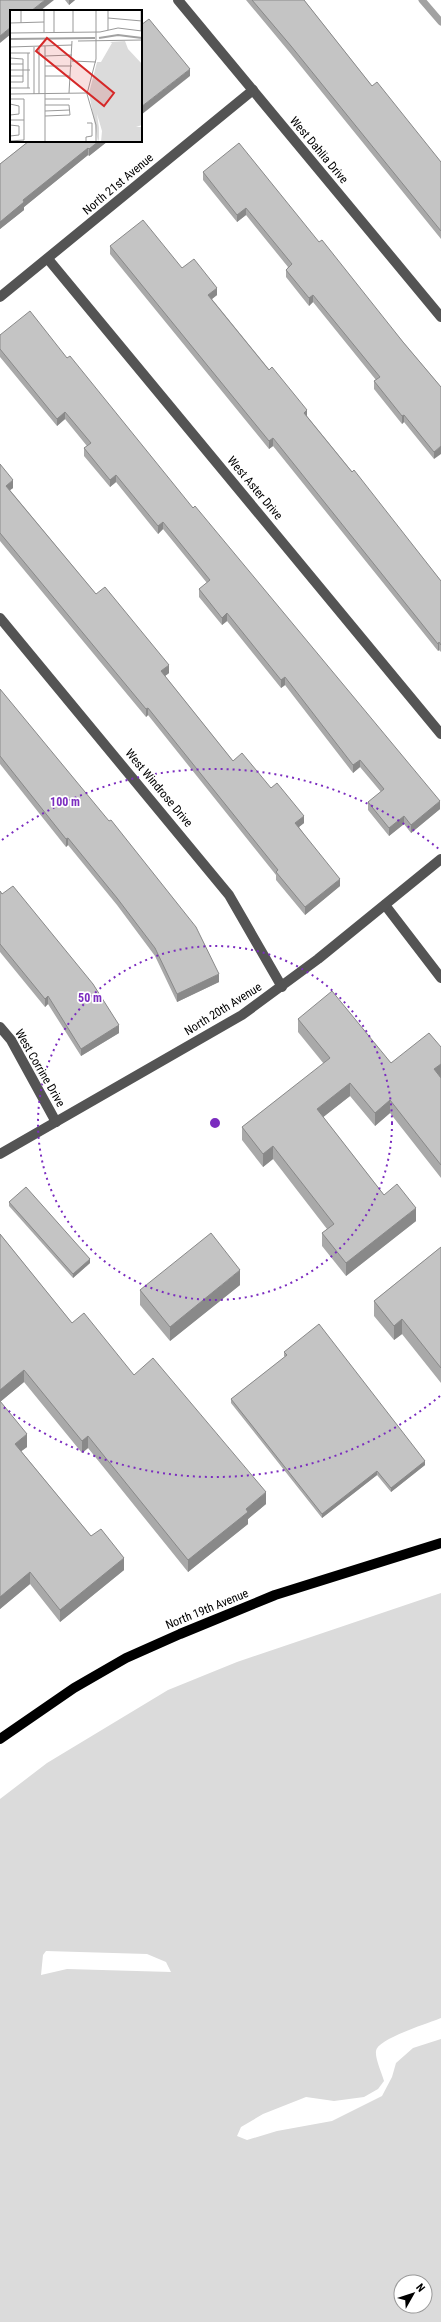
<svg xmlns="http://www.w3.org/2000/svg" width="441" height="2322" viewBox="0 0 441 2322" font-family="'Roboto Condensed',sans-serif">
<rect width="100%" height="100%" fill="#fff"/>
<path fill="#dbdbdb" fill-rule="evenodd" d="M441,1593V2018C429,2023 377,2039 376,2051C375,2059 382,2073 384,2081L378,2089L364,2097L334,2101L306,2097L263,2114L241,2127L237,2136L247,2140L277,2131L332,2121L382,2096L392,2077L396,2063L413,2048L441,2039V2322H0V1799L47,1763L168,1690L237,1662ZM46,1951L147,1954L166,1962L171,1972L67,1969L41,1975L43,1955ZM401,2282H425V2306H401Z"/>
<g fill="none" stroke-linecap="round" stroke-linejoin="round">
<path stroke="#a2a2a2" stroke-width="7" d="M422,0L441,22"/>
<g stroke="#545454" stroke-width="10">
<path d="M178,0L441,317"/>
<path d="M48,259L441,734"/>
<path d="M0,297L253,90"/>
<path d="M0,618L229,895L282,987"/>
<path d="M385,905L441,978"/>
<path d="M0,1027L11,1040L56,1122"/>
<path d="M0,1154L242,1015L318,959L441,859"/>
</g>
<path stroke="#000" stroke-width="10" d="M0,1739L74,1688L126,1658L180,1634L275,1595L441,1543"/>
</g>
<g fill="#a9a9a9">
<path d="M65,0H75L69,5Z"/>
<path d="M246,0H304L372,86L441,162V239L291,54Z"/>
<path d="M29,141H108L89,156L88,155L24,207V210L0,229V164Z"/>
<path d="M203,172L319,242L441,387L434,459L404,422L402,424L374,389V381L376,380L313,302L309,306L286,277V270L288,267L246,215L237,222L203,180Z"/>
<path d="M110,246L182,268L217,295L212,299L441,581V652L439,650L438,651L273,446L269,449L110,254Z"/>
<path d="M0,335L67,358L440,809L411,833L404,824L389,836L368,810V802L381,792L360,767L353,773L285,685L281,688L227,621L222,625L199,597V589L207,583L163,529L158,534L116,482L110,487L84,456V448L87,446L65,419L57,426L0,357Z"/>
<path d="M0,464L13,488L10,490L96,594L169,673L165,676L233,761L271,788L304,823L299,827L340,886L305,915L276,880V875L148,715L146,717L0,541Z"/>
<path d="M0,689L219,982L177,1002L155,956L117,905L68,845L66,847L0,764Z"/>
<path d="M0,891L119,1033L81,1056L48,1004L45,1007L0,952Z"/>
<path d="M298,1019L391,1063L441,1047V1077H440L441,1078V1178L390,1113L375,1126L350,1096L323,1117L384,1195L416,1221L346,1276L322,1246V1233L327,1229L273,1159L263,1167L242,1140V1127L324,1064L298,1032Z"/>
<path d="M9,1202L90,1263L73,1278L9,1206Z"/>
<path d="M0,1234L72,1323L134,1375L266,1504L248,1519V1524L188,1572L88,1448L82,1453L24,1382L0,1402L27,1447L21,1451L91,1536L124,1570L60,1622L30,1584L0,1609Z"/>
<path d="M441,1247V1383L402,1334L394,1340L374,1316V1301Z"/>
<path d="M240,1285L170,1341L140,1305V1290Z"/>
<path d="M284,1352L425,1465L391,1492L377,1475L322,1518L231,1403V1399L285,1357L284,1356Z"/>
</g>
<g fill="#898989">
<path d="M45,0H54L40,11H31Z"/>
<path d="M69,0H75L69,5Z"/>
<path d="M11,27V34L0,43V36Z"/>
<path d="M190,69V76L141,115V107Z"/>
<path d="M99,141H108L89,156V149Z"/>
<path d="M88,148V155L24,207V210L0,229V222L23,200Z"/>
<path d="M246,208V215L237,222V215Z"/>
<path d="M217,288V295L208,302V295Z"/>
<path d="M313,295V302L309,306V298Z"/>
<path d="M307,410V418L304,413Z"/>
<path d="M65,412V419L57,426V419Z"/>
<path d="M404,415V422L402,424V416Z"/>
<path d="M273,438V446L269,449V441Z"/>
<path d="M441,446V454L434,459V452Z"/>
<path d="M116,475V482L110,487V480Z"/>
<path d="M13,480V488L6,493V486Z"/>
<path d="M163,522V529L158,534V526Z"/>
<path d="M227,613V621L222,625V618Z"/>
<path d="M439,642V650L438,651V644Z"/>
<path d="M169,665V673L161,679V671Z"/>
<path d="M285,677V685L281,688V680Z"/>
<path d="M148,708V715L146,717V709Z"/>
<path d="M360,760V767L353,773V765Z"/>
<path d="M440,801V809L411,833V825Z"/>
<path d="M304,816V823L295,830V823Z"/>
<path d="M404,816V824L389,836V828Z"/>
<path d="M68,838V845L66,847V839Z"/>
<path d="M340,879V886L305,915V907Z"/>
<path d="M219,974V982L177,1002V994Z"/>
<path d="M48,996V1004L45,1007V999Z"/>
<path d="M119,1025V1033L81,1056V1049Z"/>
<path d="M441,1064V1077L434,1083V1069Z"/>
<path d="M350,1083V1096L317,1122V1109Z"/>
<path d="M390,1100V1113L375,1126V1113Z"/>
<path d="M273,1146V1159L263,1167V1154Z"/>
<path d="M416,1208V1221L346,1276V1263Z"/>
<path d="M90,1259V1263L73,1278V1274Z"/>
<path d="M240,1270V1285L170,1341V1327Z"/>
<path d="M402,1319V1334L394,1340V1326Z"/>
<path d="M24,1370V1382L0,1402V1390Z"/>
<path d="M27,1434V1447L15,1456V1444Z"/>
<path d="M88,1436V1448L82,1453V1441Z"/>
<path d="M425,1461V1465L391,1492V1488Z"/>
<path d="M377,1471V1475L322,1518V1514Z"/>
<path d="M266,1492V1504L248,1519V1524L188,1572V1560L246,1509Z"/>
<path d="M124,1558V1570L60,1622V1610Z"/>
<path d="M30,1572V1584L0,1609V1597Z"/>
</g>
<g fill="#c4c4c4" stroke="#898989">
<path d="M0,0H45L31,11H11V27L0,36Z"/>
<path d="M252,0H304L372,86L377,82L441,162V231L291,46Z"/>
<path d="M149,19L190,69L141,107V25Z"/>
<path d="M29,141H99L89,149L88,148L23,200L24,202L0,222V164Z"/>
<path d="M239,143L319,242L322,240L403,342L441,387V446L434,452L404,415L402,416L374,381L380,377L313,295L309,298L286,270L292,264L246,208L237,215L203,172Z"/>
<path d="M143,220L182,268L194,259L217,288L208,295L269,370L272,367L307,410L304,413L352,472L354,470L441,581V645L439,642L438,644L273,438L269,441L110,246Z"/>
<path d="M30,311L67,358L70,356L193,508L195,506L440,801L411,825L404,816L389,828L368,802L384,789L360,760L353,765L285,677L281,680L227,613L222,618L199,589L210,580L163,522L158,526L116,475L110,480L84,448L91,443L65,412L57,419L0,349V335Z"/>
<path d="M0,464L13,480L6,486L96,594L105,587L169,665L161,671L233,761L242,753L271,788L277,783L304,816L295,823L340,879L305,907L276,872L278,870L148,708L146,709L0,533Z"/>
<path d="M0,689L109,821L111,820L196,927L219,974L177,994L155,948L117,898L68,838L66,839L0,756Z"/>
<path d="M13,886L93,984L119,1025L81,1049L48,996L45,999L0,944V891L2,894Z"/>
<path d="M332,991L391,1063L429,1033L441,1047V1064L434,1069L441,1078V1165L390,1100L375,1113L350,1083L317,1109L384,1195L397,1184L416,1208L346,1263L322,1233L334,1224L273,1146L263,1154L242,1127L330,1058L298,1019Z"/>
<path d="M26,1187L90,1259L73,1274L9,1202Z"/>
<path d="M211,1233L240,1270L170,1327L140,1290Z"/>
<path d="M0,1234L72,1323L84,1313L134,1375L153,1358L266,1492L246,1509L248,1512L188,1560L88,1436L82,1441L24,1370L0,1390Z"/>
<path d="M441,1247V1368L402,1319L394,1326L374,1301Z"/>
<path d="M319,1324L425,1461L391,1488L377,1471L322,1514L231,1399L287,1355L284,1352Z"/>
<path d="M0,1401L27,1434L15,1444L91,1536L101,1529L124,1558L60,1610L30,1572L0,1597Z"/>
</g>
<g fill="none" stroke="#7b2cbf" stroke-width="2" stroke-dasharray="2 4">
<circle cx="215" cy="1123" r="177"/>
<path d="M440 1396A354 354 0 0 1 2 1406M2 840A354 354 0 0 1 440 850"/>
</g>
<g text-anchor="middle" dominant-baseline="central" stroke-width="3.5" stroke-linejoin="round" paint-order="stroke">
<g font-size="12" fill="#000" stroke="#fff">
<text transform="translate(319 150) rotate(50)">West Dahlia Drive</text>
<text transform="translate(118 184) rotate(-40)">North 21st Avenue</text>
<text transform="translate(255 488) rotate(50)">West Aster Drive</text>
<text transform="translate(159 788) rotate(50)">West Windrose Drive</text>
<text transform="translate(223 1009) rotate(-32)">North 20th Avenue</text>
<text transform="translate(40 1068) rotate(60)">West Corrine Drive</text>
<text transform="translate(207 1609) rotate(-22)">North 19th Avenue</text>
</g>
</g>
<g transform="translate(10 10)">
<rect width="132" height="132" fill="#fff"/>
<path d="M115,31L118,39L132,54V115L126,117H132V132H91L92,121L87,104L89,118V129L88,132L79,83L87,52H91L102,33L100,32Z" fill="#dbdbdb"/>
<path fill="none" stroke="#a2a2a2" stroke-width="2" d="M89,28L108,25L132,28M0,29L85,28"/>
<path fill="none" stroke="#999" stroke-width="1" d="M0,0V13M11,0V13M44,0V22M63,0V22M86,0V49L77,84L86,115V132M131,0V21M98,8L132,11M0,13L34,12M98,20V0M34,22V0M0,23L90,22L108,18L132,21M68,31L132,30M0,37L62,35M0,43H20M35,46L62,45M0,48L13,49V72H0M62,51L86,52M0,54H13M35,56H62M0,60H20M0,66H13M35,66H60M0,78H20M18,78V43M59,83L62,31M0,84L77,83M24,84V37M29,84V36M0,89H14V130L0,131M35,89H60M0,94L9,96V104L0,105M35,101L60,100M35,106L60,105L59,95H35M0,110H14M0,115L9,116V125L0,126M35,132V36M76,132V127L82,126V113H77"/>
<path fill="#d62828" fill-opacity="0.15" stroke="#d62828" stroke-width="2" d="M37,28L104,83L94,96L26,41Z"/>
<rect width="132" height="132" fill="none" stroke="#000" stroke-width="2"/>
</g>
<circle cx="215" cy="1123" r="6" fill="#7b2cbf" stroke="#fff" stroke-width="2"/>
<g font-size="12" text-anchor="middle" font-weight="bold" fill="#7b2cbf" stroke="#fff" stroke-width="3.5" stroke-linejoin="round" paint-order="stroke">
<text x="65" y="806">100 m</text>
<text x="90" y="1002">50 m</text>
</g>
<g transform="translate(413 2294) rotate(51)"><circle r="19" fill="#ffffff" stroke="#999999"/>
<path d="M0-3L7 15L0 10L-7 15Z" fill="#000000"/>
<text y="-6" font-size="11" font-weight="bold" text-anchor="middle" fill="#000000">N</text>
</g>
</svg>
